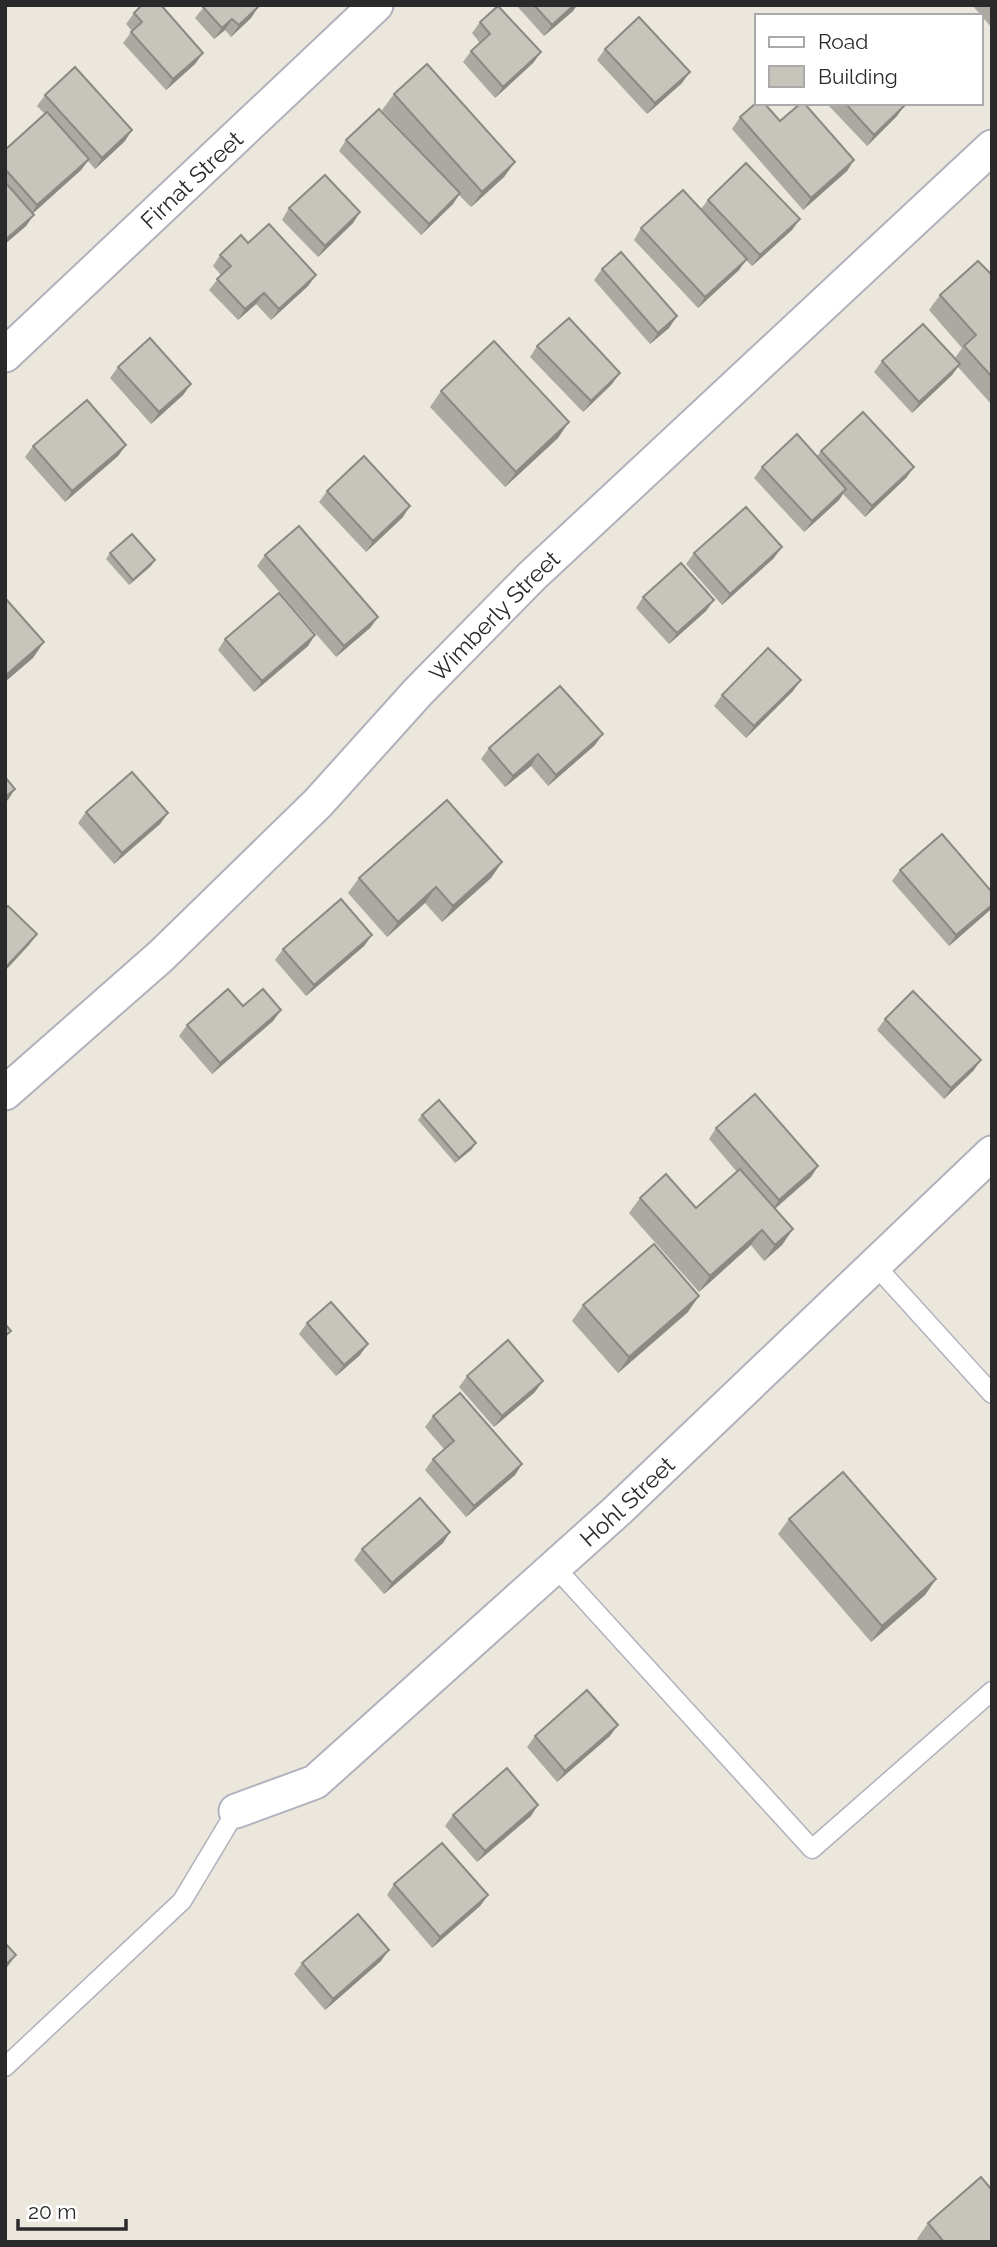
<svg xmlns="http://www.w3.org/2000/svg" width="997" height="2247" viewBox="0 0 997 2247" font-family="Raleway,sans-serif">
<rect width="100%" height="100%" fill="#ece7dd"/>
<g fill="none" stroke-linecap="round" stroke-linejoin="round">
<defs>
<g id="service">
<path d="M875,1265L992,1394"/>
<path d="M555,1567L812,1849L992,1691"/>
<path d="M5,2067L182,1901L236,1811"/>
</g>
<g id="minor">
<path id="s1" d="M5,355L376,5"/>
<path id="s2" d="M5,1093L161,956L318,803L418,692L532,576L992,147"/>
<path id="s3" d="M236,1811L315,1782L618,1510L992,1153"/>
</g>
</defs>
<use href="#service" stroke="#b0b1bd" stroke-width="21"/>
<use href="#minor" stroke="#b0b1bd" stroke-width="37"/>
<use href="#service" stroke="#fff" stroke-width="18"/>
<use href="#minor" stroke="#fff" stroke-width="33"/>
</g>
<g fill="#aba9a2">
<path d="M200,5H257L258,7L251,18L231,37L225,30L214,39L195,18L203,8Z"/>
<path d="M516,5H577L573,11L544,36Z"/>
<path d="M972,5H992V27H991Z"/>
<path d="M134,13L203,53L195,64L166,90L123,43L132,31L126,24Z"/>
<path d="M480,22L541,52L533,63L495,98L463,62L471,51L480,43L472,33Z"/>
<path d="M605,49L682,83L647,114L597,60Z"/>
<path d="M394,94L515,162L504,177L471,207L459,195L453,204L421,235L339,151L346,140L420,151L382,110Z"/>
<path d="M45,95L125,141L95,169L88,161L81,170L33,213L26,226L5,244V150L45,114L37,106Z"/>
<path d="M830,103H903L897,116L867,146L829,106Z"/>
<path d="M740,117L780,121L854,160L847,171L803,210L732,129Z"/>
<path d="M708,200L792,230L752,266L746,260L739,270L698,308L634,240L641,228L701,209Z"/>
<path d="M289,208L360,212L353,223L318,257L282,220Z"/>
<path d="M248,243L316,275L308,286L271,320L256,304L238,320L209,290L221,275L213,266L220,255Z"/>
<path d="M602,269L677,316L669,328L650,344L594,280Z"/>
<path d="M992,275V405L958,367L952,375L912,413L874,372L882,361L955,358L962,348L929,310L940,295Z"/>
<path d="M537,346L612,384L583,412L530,357Z"/>
<path d="M118,367L191,384L183,395L151,424L110,378Z"/>
<path d="M441,391L558,438L505,487L430,407Z"/>
<path d="M126,445L118,456L65,502L25,457L33,446Z"/>
<path d="M821,451L914,467L906,478L865,517L843,494L839,500L804,532L754,478L762,467L817,456Z"/>
<path d="M327,491L403,517L366,552L319,502Z"/>
<path d="M110,553L151,566L129,585L106,559Z"/>
<path d="M694,553L774,558L722,605L686,564Z"/>
<path d="M265,555L378,617L370,628L336,657L257,566Z"/>
<path d="M643,597L714,600L706,611L669,644L636,608Z"/>
<path d="M225,639L308,646L254,692L218,650Z"/>
<path d="M793,691L746,738L714,706L722,695Z"/>
<path d="M595,745L548,786L531,766L505,787L481,759L489,748Z"/>
<path d="M86,812L168,813L160,824L114,864L78,823Z"/>
<path d="M502,862L491,878L442,922L425,903L387,937L348,893L359,878Z"/>
<path d="M900,870L990,910L949,946L892,881Z"/>
<path d="M372,935L364,946L306,996L275,960L283,949Z"/>
<path d="M243,1006L281,1010L273,1021L212,1074L179,1036L187,1025Z"/>
<path d="M885,1019L981,1060L973,1071L944,1099L877,1030Z"/>
<path d="M422,1115L472,1149L455,1163L418,1120Z"/>
<path d="M716,1128L818,1166L811,1177L775,1209L793,1229L782,1245L764,1261L751,1245L699,1292L629,1213L640,1198L696,1208L737,1172L709,1139Z"/>
<path d="M583,1305L688,1312L618,1373L572,1321Z"/>
<path d="M307,1323L360,1355L336,1376L299,1334Z"/>
<path d="M467,1376L535,1392L494,1427L459,1387Z"/>
<path d="M433,1416L522,1464L515,1475L466,1517L425,1470L433,1459L444,1449L425,1427Z"/>
<path d="M789,1519L936,1579L925,1595L871,1642L778,1534Z"/>
<path d="M450,1532L443,1543L384,1594L354,1560L362,1549Z"/>
<path d="M535,1736H610L557,1782L527,1747Z"/>
<path d="M453,1815L531,1816L477,1862L445,1826Z"/>
<path d="M394,1884L488,1895L480,1906L432,1948L387,1895Z"/>
<path d="M381,1961L325,2010L294,1974L302,1963Z"/>
<path d="M928,2223L992,2242H920L917,2239Z"/>
</g>
<g fill="#8b8984">
<path d="M574,5H577L573,11L544,36L552,25Z"/>
<path d="M258,7L251,18L231,37L239,25Z"/>
<path d="M232,19L225,30L214,39L222,28Z"/>
<path d="M541,52L533,63L495,98L503,87Z"/>
<path d="M203,53L195,64L166,90L173,79Z"/>
<path d="M690,72L682,83L647,114L655,103Z"/>
<path d="M905,105L897,116L867,146L874,135Z"/>
<path d="M132,130L125,141L95,169L102,158Z"/>
<path d="M89,159L81,170L30,216L37,205Z"/>
<path d="M854,160L847,171L803,210L811,198Z"/>
<path d="M515,162L504,177L471,207L482,192Z"/>
<path d="M460,193L453,204L421,235L429,224Z"/>
<path d="M360,212L353,223L318,257L325,246Z"/>
<path d="M34,215L26,226L5,244V240Z"/>
<path d="M800,219L792,230L752,266L760,255Z"/>
<path d="M747,259L739,270L698,308L705,297Z"/>
<path d="M316,275L308,286L271,320L279,309Z"/>
<path d="M264,293L256,304L238,320L245,309Z"/>
<path d="M677,316L669,328L650,344L658,333Z"/>
<path d="M960,364L952,375L912,413L919,402Z"/>
<path d="M620,373L612,384L583,412L591,401Z"/>
<path d="M191,384L183,395L151,424L159,412Z"/>
<path d="M569,422L558,438L505,487L516,472Z"/>
<path d="M126,445L118,456L65,502L72,491Z"/>
<path d="M914,467L906,478L865,517L872,506Z"/>
<path d="M846,489L839,500L804,532L812,521Z"/>
<path d="M410,506L403,517L366,552L373,541Z"/>
<path d="M782,547L774,558L722,605L730,594Z"/>
<path d="M155,560L151,566L129,585L133,580Z"/>
<path d="M714,600L706,611L669,644L677,633Z"/>
<path d="M378,617L370,628L336,657L344,646Z"/>
<path d="M315,635L308,646L254,692L262,681Z"/>
<path d="M44,642L33,658L5,682V676Z"/>
<path d="M801,680L793,691L746,738L754,726Z"/>
<path d="M603,734L595,745L548,786L556,775Z"/>
<path d="M538,754L531,766L505,787L513,776Z"/>
<path d="M15,789L8,800L5,802V797Z"/>
<path d="M168,813L160,824L114,864L122,853Z"/>
<path d="M502,862L491,878L442,922L453,906Z"/>
<path d="M436,887L425,903L387,937L398,922Z"/>
<path d="M992,905L990,910L949,946L956,935Z"/>
<path d="M37,934L29,945L5,971V968Z"/>
<path d="M372,935L364,946L306,996L314,985Z"/>
<path d="M281,1010L273,1021L212,1074L220,1063Z"/>
<path d="M981,1060L973,1071L944,1099L951,1088Z"/>
<path d="M476,1143L472,1149L455,1163L459,1158Z"/>
<path d="M818,1166L811,1177L772,1211L779,1200Z"/>
<path d="M793,1229L782,1245L764,1261L775,1245Z"/>
<path d="M762,1230L751,1245L699,1292L710,1276Z"/>
<path d="M699,1296L688,1312L618,1373L629,1357Z"/>
<path d="M368,1344L360,1355L336,1376L344,1365Z"/>
<path d="M543,1381L535,1392L494,1427L502,1416Z"/>
<path d="M522,1464L515,1475L466,1517L474,1506Z"/>
<path d="M450,1532L443,1543L384,1594L392,1583Z"/>
<path d="M936,1579L925,1595L871,1642L882,1626Z"/>
<path d="M618,1725L610,1736L557,1782L565,1771Z"/>
<path d="M538,1805L531,1816L477,1862L485,1851Z"/>
<path d="M488,1895L480,1906L432,1948L440,1937Z"/>
<path d="M389,1950L381,1961L325,2010L333,1999Z"/>
<path d="M16,1955L5,1970V1965Z"/>
</g>
<g fill="#c7c4bc" stroke="#8b8984" stroke-width="2">
<path d="M142,5H161L203,53L173,79L131,32L142,22L134,13Z"/>
<path d="M205,5H257L258,7L239,25L232,19L222,28L203,7Z"/>
<path d="M534,5H574L552,25Z"/>
<path d="M498,6L541,52L503,87L471,51L490,34L480,22Z"/>
<path d="M639,17L690,72L655,103L605,49Z"/>
<path d="M427,64L515,162L482,192L394,94Z"/>
<path d="M75,67L132,130L102,158L45,95Z"/>
<path d="M757,102L764,103L780,121L801,103H804L854,160L811,198L740,117Z"/>
<path d="M845,103H903L905,105L874,135Z"/>
<path d="M379,109L460,193L429,224L346,140Z"/>
<path d="M47,112L89,159L37,205L5,169V150Z"/>
<path d="M746,163L800,219L760,255L708,200Z"/>
<path d="M325,175L360,212L325,246L289,208Z"/>
<path d="M5,182L34,215L5,240Z"/>
<path d="M683,190L747,259L705,297L641,228Z"/>
<path d="M269,224L316,275L279,309L264,293L245,309L217,279L231,266L220,255L241,235L248,243Z"/>
<path d="M621,252L677,316L658,333L602,269Z"/>
<path d="M978,261L992,275V377L964,346L976,335L940,295Z"/>
<path d="M569,318L620,373L591,401L537,346Z"/>
<path d="M923,324L960,364L919,402L882,361Z"/>
<path d="M150,338L191,384L159,412L118,367Z"/>
<path d="M494,341L569,422L516,472L441,391Z"/>
<path d="M87,400L126,445L72,491L33,446Z"/>
<path d="M863,412L914,467L872,506L821,451Z"/>
<path d="M797,434L846,489L812,521L762,467Z"/>
<path d="M364,456L410,506L373,541L327,491Z"/>
<path d="M746,507L782,547L730,594L694,553Z"/>
<path d="M299,526L378,617L344,646L265,555Z"/>
<path d="M132,534L155,560L133,580L110,553Z"/>
<path d="M681,563L714,600L677,633L643,597Z"/>
<path d="M279,593L315,635L262,681L225,639Z"/>
<path d="M5,598L44,642L5,676Z"/>
<path d="M768,648L801,680L754,726L722,695Z"/>
<path d="M560,686L603,734L556,775L538,754L513,776L489,748Z"/>
<path d="M132,772L168,813L122,853L86,812Z"/>
<path d="M5,777L15,789L5,797Z"/>
<path d="M447,800L502,862L453,906L436,887L398,922L359,878Z"/>
<path d="M942,834L992,892V905L956,935L900,870Z"/>
<path d="M341,899L372,935L314,985L283,949Z"/>
<path d="M8,906L37,934L5,968V909Z"/>
<path d="M228,989L243,1006L263,989L281,1010L220,1063L187,1025Z"/>
<path d="M913,991L981,1060L951,1088L885,1019Z"/>
<path d="M755,1094L818,1166L779,1200L716,1128Z"/>
<path d="M439,1100L476,1143L459,1158L422,1115Z"/>
<path d="M740,1169L793,1229L775,1245L762,1230L710,1276L640,1198L666,1174L696,1208Z"/>
<path d="M654,1244L699,1296L629,1357L583,1305Z"/>
<path d="M331,1302L368,1344L344,1365L307,1323Z"/>
<path d="M5,1324L11,1331L5,1336Z"/>
<path d="M508,1340L543,1381L502,1416L467,1376Z"/>
<path d="M460,1393L522,1464L474,1506L433,1459L454,1441L433,1416Z"/>
<path d="M843,1472L936,1579L882,1626L789,1519Z"/>
<path d="M420,1498L450,1532L392,1583L362,1549Z"/>
<path d="M587,1690L618,1725L565,1771L535,1736Z"/>
<path d="M507,1768L538,1805L485,1851L453,1815Z"/>
<path d="M442,1843L488,1895L440,1937L394,1884Z"/>
<path d="M358,1914L389,1950L333,1999L302,1963Z"/>
<path d="M5,1943L16,1955L5,1965Z"/>
<path d="M981,2177L992,2190V2242H944L928,2223Z"/>
</g>
<g text-anchor="middle" dominant-baseline="central" stroke-width="6" stroke-linejoin="round" paint-order="stroke">
<g font-size="23" fill="#2a2a2a" stroke="#fff">
<text stroke="none"><textPath href="#s1" startOffset="256">Firnat Street</textPath></text>
<text stroke="none"><textPath href="#s2" startOffset="684">Wimberly Street</textPath></text>
<text stroke="none"><textPath href="#s3" startOffset="504">Hohl Street</textPath></text>
</g>
</g>
<rect width="997" height="2247" fill="none" stroke="#2a2a2a" stroke-width="14"/>
<rect x="755" y="14" width="228" height="91" fill="#ffffff" stroke="#aaaaaa" stroke-width="2"/>
<rect x="769" y="37" width="35" height="10" fill="#ffffff" stroke="#aaaaaa" stroke-width="2"/>
<text x="818" y="49" font-size="21" fill="#2a2a2a">Road</text>
<rect x="769" y="66" width="35" height="21" fill="#c7c4bc" stroke="#aaaaaa" stroke-width="2"/>
<text x="818" y="84" font-size="21" fill="#2a2a2a">Building</text>
<path d="M18 2219v10h108v-10" fill="none" stroke="#2a2a2a" stroke-width="3.5"/>
<text x="28" y="2219" font-size="21" fill="#2a2a2a" stroke="#ffffff" stroke-width="5" paint-order="stroke">20 m</text>
</svg>
